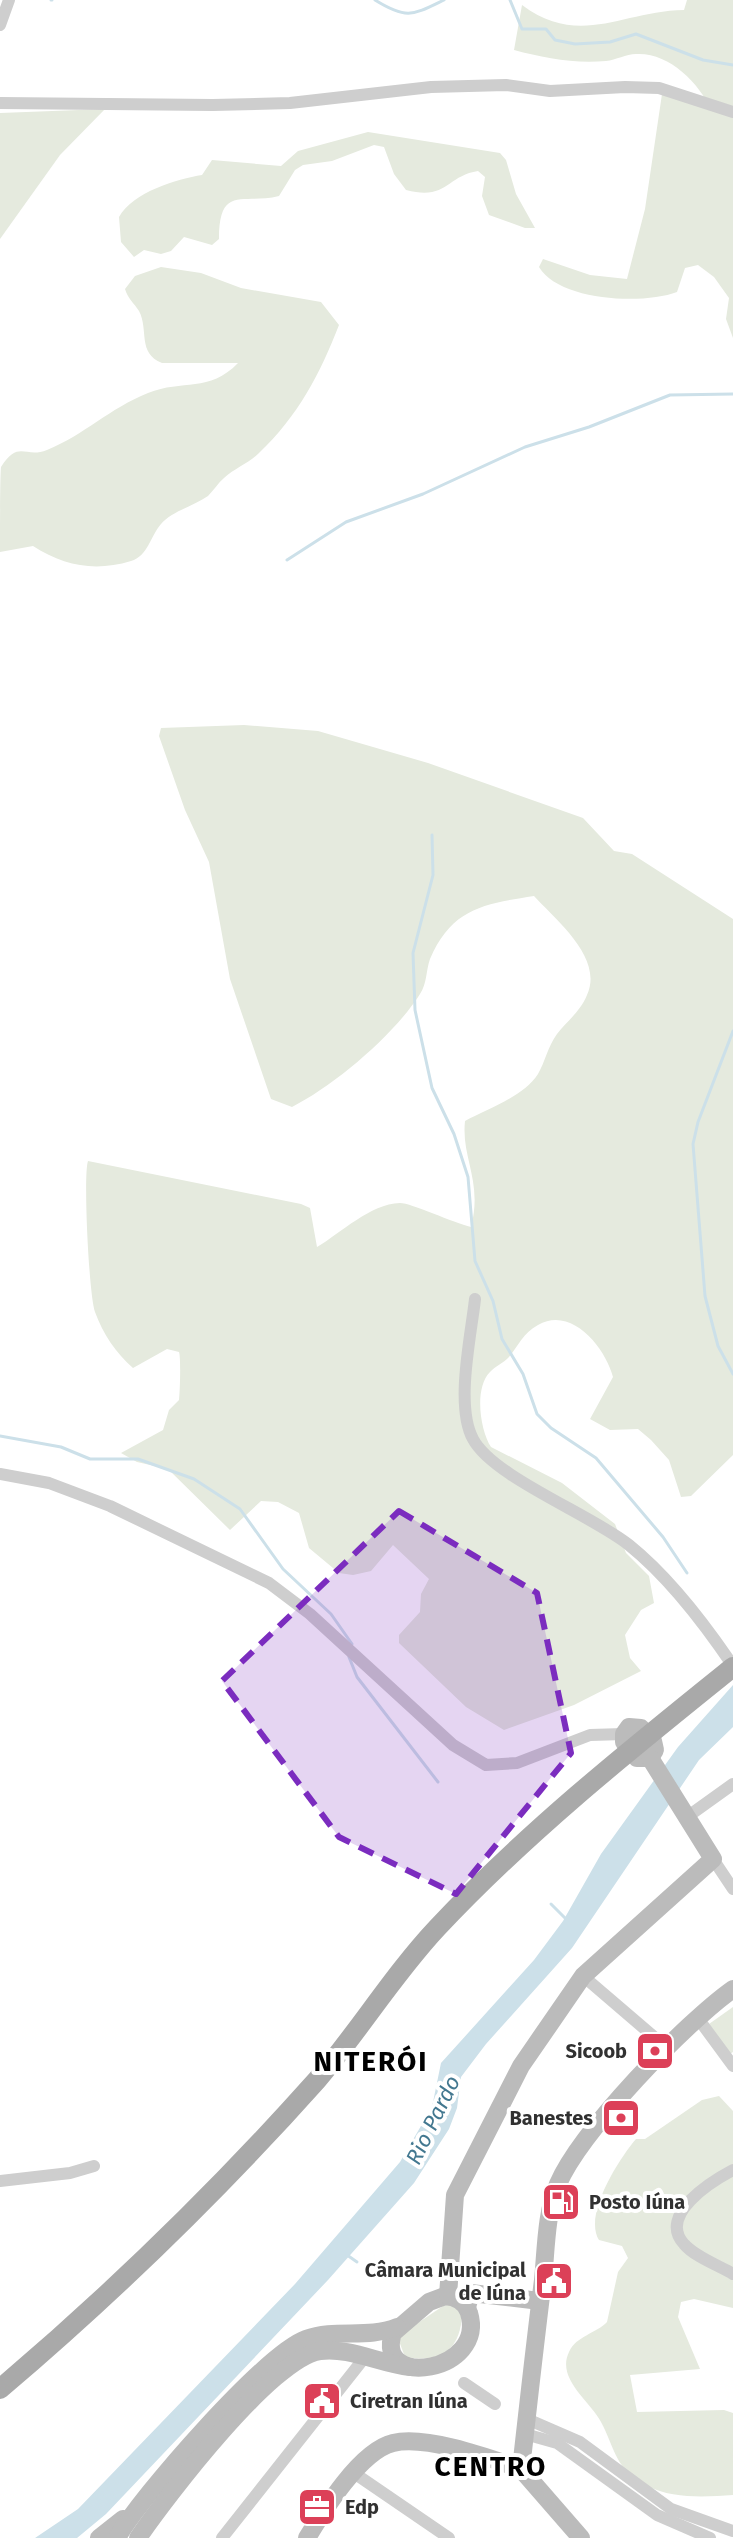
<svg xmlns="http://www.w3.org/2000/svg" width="733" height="2538" viewBox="0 0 733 2538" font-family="'Fira Sans',sans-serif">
<rect width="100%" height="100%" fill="#fff"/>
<g fill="#e5eade">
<path d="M687,0H733V338L726,319L729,298L714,277L698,265L685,268L677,292C643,305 559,301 539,267L543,259L590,275L627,279L645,209L662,94L711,110C699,82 668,52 636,54C626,54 616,60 606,61C574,64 544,58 514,50L522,5C580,48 622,11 684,10Z"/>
<path d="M105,109L60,155L0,239V113Z"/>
<path d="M368,132L500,153L506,160L516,194L535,228H525L489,215L482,196L485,177L478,171C446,176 447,201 406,190L394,174L384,147L374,145L332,161L303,165L295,170L279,196C243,205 219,184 219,239L212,245L184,237L171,251L161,254L144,250L134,257L121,242L119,217C133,192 177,179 202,175L212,160L281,166L298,151Z"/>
<path d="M161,267L201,273L241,288L321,302L339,325C320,374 298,416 259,453C249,463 235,468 224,478C218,483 214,490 208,496C194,506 172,511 161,524C150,537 148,556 131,561C95,572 64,566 33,546L0,552C0,537 0,476 1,467C19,439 25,459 47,450C84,435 110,408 148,393C183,379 209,393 238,363H162C137,353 149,330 139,311C134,303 128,299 125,289L135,276Z"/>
<path d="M244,725L318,731L428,763L583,818L614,851L632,854L733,919V1455L691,1496L681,1497L669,1460L651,1440L638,1429L610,1430L590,1419L613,1377C606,1349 572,1305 538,1325C523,1333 519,1345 509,1357C504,1363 495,1366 490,1372C474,1388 480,1430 491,1447L562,1483L615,1524L626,1553L649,1576L654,1603L641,1610L625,1635L630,1658L641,1671L574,1705L504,1730L466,1707L399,1643V1635L420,1612L421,1594L429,1579L393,1545L371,1571L353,1575L339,1573L309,1548L299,1513L278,1502L261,1501L230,1530L168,1469L137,1462L121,1453L163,1430L169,1410L179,1400C180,1392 181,1357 179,1352L167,1349L133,1368C116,1353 103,1334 95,1312C89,1296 83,1175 88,1161L301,1204L310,1208L317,1247C341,1233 370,1204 400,1203C411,1203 454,1223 471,1227C483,1181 461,1158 465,1121C488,1109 524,1096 538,1074C545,1062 548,1046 557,1034C567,1021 580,1012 587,995C604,958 556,920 534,896C484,904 452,908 430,959C426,970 427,984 420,994C394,1035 335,1085 292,1107L271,1099L230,979L209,862L185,810L159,736L161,728Z"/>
<path d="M733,2007V2052L730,2054L709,2024Z"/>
<path d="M719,2096L733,2111V2308L694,2299L681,2302L678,2317L700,2369L630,2375L637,2412L724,2410L733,2413V2495C705,2497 673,2499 647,2486C615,2470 615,2448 601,2422C590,2401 556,2379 569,2352C576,2336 597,2333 607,2322L618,2272L628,2258L622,2246L599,2240C583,2215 619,2159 636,2139H645L702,2100Z"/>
<path d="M446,2304L455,2306L462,2315C460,2351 440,2363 405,2357L399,2341L403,2333Z"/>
</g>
<path fill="#cce0e9" d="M733,1685V1727L699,1760L572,1948L486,2044L461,2077L457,2108L449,2129L414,2183L328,2280L106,2514L77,2538H35L78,2509L295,2284L400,2162L432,2107L441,2063L534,1960L563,1921L601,1854L678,1747Z"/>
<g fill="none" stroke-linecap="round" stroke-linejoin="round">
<g stroke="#cce0e9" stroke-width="3">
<path d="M51,0H52"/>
<path d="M375,0C407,20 413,15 444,0"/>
<path d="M510,0L522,29H546L555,40L575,44L610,42L636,34L703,60L733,65"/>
<path d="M287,560L346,522L423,494L525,447L589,427L670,395L733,394"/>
<path d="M432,835L433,875L413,953L415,1010L432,1088L454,1134L468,1177L475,1261L493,1301L502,1339L523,1374L537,1414L551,1428L596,1458L663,1537L687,1573"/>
<path d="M733,1031L698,1122L693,1144L705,1296L718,1346L733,1374"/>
<path d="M0,1436L61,1447L90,1459H138L194,1479L240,1509L283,1569L331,1614L352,1644"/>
<path d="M349,1657L357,1677L438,1782"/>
<path d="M551,1904L565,1918"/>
<path d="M347,2255L357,2262"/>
</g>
<g stroke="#cecece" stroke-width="12">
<path d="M0,25L9,0"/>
<path d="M0,103L213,105L290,103L431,87L506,85L550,91L625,87L659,88L733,112"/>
<path d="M475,1299C471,1336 455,1406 473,1439C493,1477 592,1515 629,1545C670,1578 704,1623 733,1666"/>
<path d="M0,1474L49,1483L110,1506L269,1583L310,1614L453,1745L486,1765L517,1763L590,1735L624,1734"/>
<path d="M687,1817L733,1784"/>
<path d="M713,1859L733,1889"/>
<path d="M583,1976L667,2048"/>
<path d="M697,2017L733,2066"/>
<path d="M733,2170C712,2181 657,2215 684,2244C695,2257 718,2265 733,2274"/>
<path d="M0,2181L70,2173L94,2166"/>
<path d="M464,2383L495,2404"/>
<path d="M527,2419L580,2442L671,2509L733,2531"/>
<path d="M525,2434L557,2443L657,2515L710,2538"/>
<path d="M354,2473L449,2538"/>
<path d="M222,2538L365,2357"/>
</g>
<g stroke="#bbb" stroke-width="18">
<path d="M629,1727L641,1728L653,1741L655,1750L650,1758H637L624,1742V1734Z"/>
<path d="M445,2296C456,2297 466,2302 469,2313C487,2372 374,2390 393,2333L429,2302Z"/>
<path d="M448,2296L455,2195L521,2066L583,1976L713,1859L650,1758"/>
<path d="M467,2307L471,2293L540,2301"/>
<path d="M521,2469C528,2406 535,2343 543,2280C546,2250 546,2212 558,2184C581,2131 685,2023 733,1989"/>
<path d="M521,2469L581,2538"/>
<path d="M99,2538L123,2519"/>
<path d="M117,2538C140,2497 265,2354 306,2339C336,2328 367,2339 397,2327"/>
<path d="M138,2538C167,2496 272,2358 320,2351C350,2347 380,2364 410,2367"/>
<path d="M307,2538C324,2510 360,2451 393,2443C426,2435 489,2458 521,2469"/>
</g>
<path stroke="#a9a9a9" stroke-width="20" d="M0,2389C113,2293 218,2191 317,2080C359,2031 393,1975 437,1928C527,1832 631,1749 733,1667"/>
</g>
<path fill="#7b2cbf" fill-opacity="0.2" stroke="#7b2cbf" stroke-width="6" stroke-dasharray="16 10" stroke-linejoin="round" d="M399,1511L537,1593L571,1753L456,1894L339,1837L222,1681Z"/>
<defs>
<symbol id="bank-square" viewBox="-11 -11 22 22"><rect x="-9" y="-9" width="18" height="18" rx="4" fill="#dc4058" stroke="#fff"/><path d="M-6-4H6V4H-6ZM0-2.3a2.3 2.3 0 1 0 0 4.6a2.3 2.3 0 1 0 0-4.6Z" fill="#fff"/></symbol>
<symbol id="fuel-square" viewBox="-11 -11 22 22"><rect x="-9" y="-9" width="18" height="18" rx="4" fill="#dc4058" stroke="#fff"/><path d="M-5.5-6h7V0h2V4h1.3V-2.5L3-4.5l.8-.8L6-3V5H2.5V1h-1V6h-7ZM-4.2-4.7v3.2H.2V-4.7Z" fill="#fff"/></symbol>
<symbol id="civic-square" viewBox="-11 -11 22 22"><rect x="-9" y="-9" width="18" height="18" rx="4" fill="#dc4058" stroke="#fff"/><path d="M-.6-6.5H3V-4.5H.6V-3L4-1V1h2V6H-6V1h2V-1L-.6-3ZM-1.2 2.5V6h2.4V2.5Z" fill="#fff"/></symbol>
<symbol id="office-square" viewBox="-11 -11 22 22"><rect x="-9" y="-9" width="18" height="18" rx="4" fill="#dc4058" stroke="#fff"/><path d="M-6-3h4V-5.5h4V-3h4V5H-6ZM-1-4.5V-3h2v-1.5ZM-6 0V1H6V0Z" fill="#fff"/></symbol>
</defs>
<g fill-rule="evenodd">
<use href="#bank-square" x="633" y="2029" width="44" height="44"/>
<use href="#bank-square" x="599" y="2096" width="44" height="44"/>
<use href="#fuel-square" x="539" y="2180" width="44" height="44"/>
<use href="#civic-square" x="532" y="2259" width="44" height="44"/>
<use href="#civic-square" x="300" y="2379" width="44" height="44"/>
<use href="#office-square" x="295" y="2485" width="44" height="44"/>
</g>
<g text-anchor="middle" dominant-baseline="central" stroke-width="8" stroke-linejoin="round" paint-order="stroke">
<g font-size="20" font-weight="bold" fill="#313131" stroke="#fff" text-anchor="end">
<text x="627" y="2051">Sicoob</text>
<text x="593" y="2118">Banestes</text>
<text x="589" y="2202" text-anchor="start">Posto Iúna</text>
<text x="526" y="2270">Câmara Municipal<tspan x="526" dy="23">de Iúna</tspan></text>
<text x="350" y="2401" text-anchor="start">Ciretran Iúna</text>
<text x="345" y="2507" text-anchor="start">Edp</text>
</g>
<g font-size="22" font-style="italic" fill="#437890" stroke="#fff">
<text transform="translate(433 2120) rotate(-64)">Rio Pardo</text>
</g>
<g font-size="28" font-weight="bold" letter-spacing="2" fill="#000" stroke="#fff">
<text x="371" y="2061">NITERÓI</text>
<text x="491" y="2466">CENTRO</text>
</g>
</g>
</svg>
